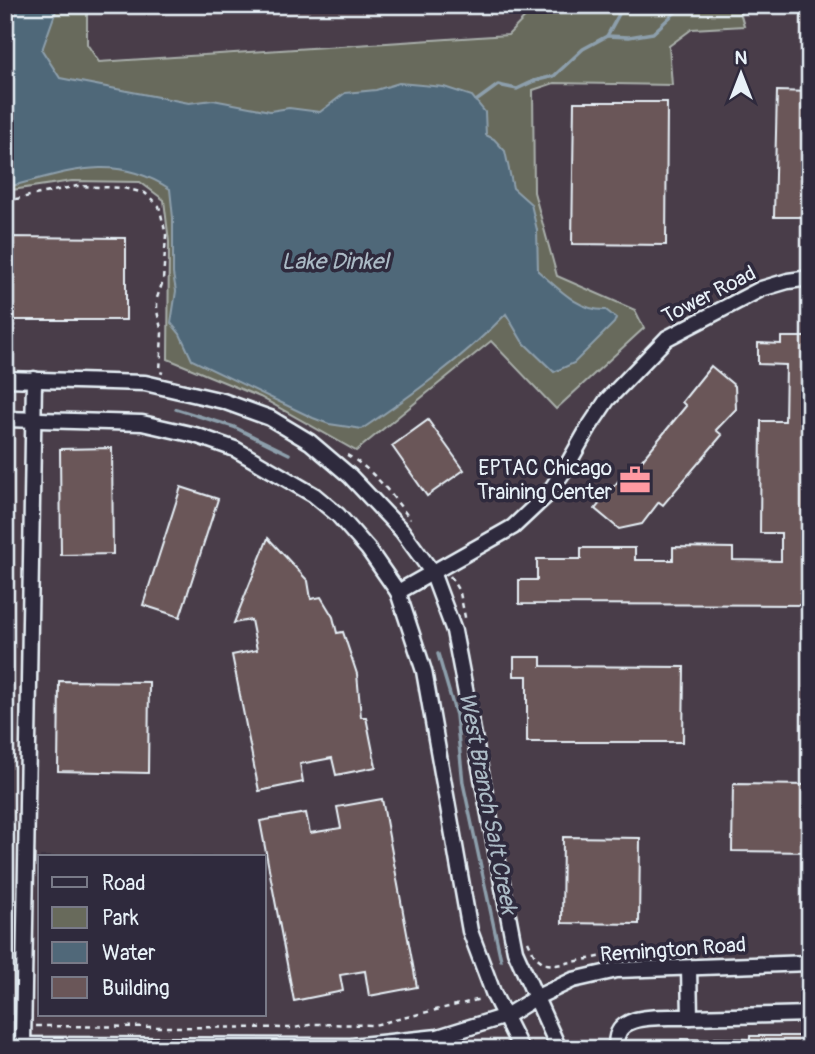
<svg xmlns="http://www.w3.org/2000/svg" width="815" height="1054" viewBox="0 0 815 1054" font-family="Pangolin,sans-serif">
<rect width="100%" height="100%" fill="#3b3342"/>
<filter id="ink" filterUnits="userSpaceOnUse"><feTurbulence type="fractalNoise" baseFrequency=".0143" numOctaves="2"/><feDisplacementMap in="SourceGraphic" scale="14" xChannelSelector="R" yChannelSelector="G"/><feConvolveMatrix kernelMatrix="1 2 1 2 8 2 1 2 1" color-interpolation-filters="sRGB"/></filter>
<g filter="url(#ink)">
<path fill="#493e49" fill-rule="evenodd" d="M5,5H810V1049H5ZM40,856H264V1014H40Z"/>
<path fill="#686a5b" stroke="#a8aeaa" stroke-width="2" d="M5,5H87V44L99,62L508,35L537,5H738L744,26L692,29L669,46L672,85L554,83L533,90L534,192L557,276L635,310L644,328L556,409L491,341L356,451L260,397L168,359L169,242L164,200L140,182L72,181L5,191Z"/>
<path fill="#506879" stroke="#8d9fac" stroke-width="2" d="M9,5H58L42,50L60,78L189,103L213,100L270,111L289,108L320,112L345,93L376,90L399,83L444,87L472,96L485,112L486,135L494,139L505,151L513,188L531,204L537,230L538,271C558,288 578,311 606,310L616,318L614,323L574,363L554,372L522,341L506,314C463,358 412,395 362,429L329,424L313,418L192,360L180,334L171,323L176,291L173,274V218L170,189C115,153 70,171 12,186L5,185V18Z"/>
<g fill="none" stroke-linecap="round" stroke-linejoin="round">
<g stroke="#8d9fac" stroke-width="3.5">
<path d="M607,36L629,37L653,33L683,5"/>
<path d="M476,101L498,85L517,89L534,81L554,76L583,49L607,36L624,5"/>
<path d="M176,409L234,427L289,454"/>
<path d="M438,654L456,715L463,783L501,960"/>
</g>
</g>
<g fill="#6a5658" stroke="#e8f1f8" stroke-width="2">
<path d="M777,91L810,92V217H774Z"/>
<path d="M574,102H667L666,245L572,244Z"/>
<path d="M5,237L126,238V320H5Z"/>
<path d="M781,337H810V605L519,604V580H537V559H581V548H635V560H673V547L733,548V560L781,561V533H760L761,421H785L786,365L758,364V343L781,344Z"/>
<path d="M711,366L735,386L736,409L716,430L722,435L663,505L659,502L642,524L619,529L595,509L624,474L628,477L686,406L682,402Z"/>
<path d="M428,420L464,470L427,496L392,446Z"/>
<path d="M112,448L113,554L61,555L60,449Z"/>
<path d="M181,487L218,499L180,617L143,605Z"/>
<path d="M268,538L308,581L311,599L321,597L333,617L337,633L343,632L357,674L361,717H366L376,767L336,775L332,758L300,764L303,782L259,791L232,655L257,650L251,620L234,623Z"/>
<path d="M514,657H541V666L684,667L683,742H527V676H514Z"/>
<path d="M59,681L149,682L148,773L58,771Z"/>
<path d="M733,784L810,785V852L732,851Z"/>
<path d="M382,799L417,987L369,996L365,971L340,975L343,991L294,1001L260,821L306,813L310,833L341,828L337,807Z"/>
<path d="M563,837L640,838L639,924L562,923Z"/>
<path d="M750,1036H810V1049H715V1038L750,1039Z"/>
<path d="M681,1039L711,1040V1049H680Z"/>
</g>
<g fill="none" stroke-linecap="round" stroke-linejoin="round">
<defs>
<g id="minor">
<path d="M5,379L145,383L223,401L270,418L310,442L350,476L402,531L432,572L454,631L515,951L559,1049"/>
<path d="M5,419L142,423L195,435L235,449L314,495L338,515L368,549L398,592L424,671L470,931L494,995L521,1049"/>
<path d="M398,592L513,527L548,494L565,469L589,427L607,400L667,338L761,289L788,281L810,278"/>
<path d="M690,1017L810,1014"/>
<path d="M5,1045L351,1046L438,1037L506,1016L535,998L573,980L617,970L810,963"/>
<path d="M23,1046L34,379"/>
<path d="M617,1049C610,1010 664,1018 690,1017L689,968"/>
</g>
</defs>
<use href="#minor" stroke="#e8f1f8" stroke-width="19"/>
<g stroke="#e8f1f8" stroke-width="2.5" stroke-dasharray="5 5" stroke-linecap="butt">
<path d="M5,198L16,199L77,186L123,188L145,193L159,206L166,235L163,281L157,298V311L162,333L160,372L163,373"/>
<path d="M347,455C374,470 391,494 410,519"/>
<path d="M450,576L460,593L466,622"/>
<path d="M528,941L535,956L545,964L556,965L615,954L644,955"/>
<path d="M36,1026L294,1028L314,1024L374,1025L481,999"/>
</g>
<use href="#minor" stroke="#2f2a3d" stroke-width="14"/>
</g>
</g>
<defs>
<symbol id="office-bare" viewBox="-9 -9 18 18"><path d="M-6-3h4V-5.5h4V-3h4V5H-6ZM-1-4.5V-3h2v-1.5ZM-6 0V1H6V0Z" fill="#ff9aa2" stroke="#2f2a3d" stroke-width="2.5" paint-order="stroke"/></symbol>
</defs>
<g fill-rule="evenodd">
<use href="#office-bare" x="613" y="458" width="44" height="44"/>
</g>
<g text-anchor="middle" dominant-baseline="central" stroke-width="7" stroke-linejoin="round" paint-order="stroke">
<g font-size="21" fill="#e8f1f8" stroke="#2f2a3d">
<text transform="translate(709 295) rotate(-27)">Tower Road</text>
<text transform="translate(673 950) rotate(-4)">Remington Road</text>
</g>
<g font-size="21" fill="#e8f1f8" stroke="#2f2a3d" text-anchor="end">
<text x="612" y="468">EPTAC Chicago<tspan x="612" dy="24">Training Center</tspan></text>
</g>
<g font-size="23" font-style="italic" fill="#abbac5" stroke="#2f2a3d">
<text x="335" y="261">Lake Dinkel</text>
<text transform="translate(488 803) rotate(79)">West Branch Salt Creek</text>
</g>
</g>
<rect width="815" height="1054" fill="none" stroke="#2f2a3d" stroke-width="28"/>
<rect x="14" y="14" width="787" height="1026" fill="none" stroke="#e8f1f8" stroke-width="2.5" filter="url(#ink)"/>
<rect x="38" y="855" width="228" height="161" fill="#2f2a3d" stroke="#797a88" stroke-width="2"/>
<rect x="52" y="877" width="35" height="10" fill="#2f2a3d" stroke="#797a88" stroke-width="2"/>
<text x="102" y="890" font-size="21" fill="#e8f1f8">Road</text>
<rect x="52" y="907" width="35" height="21" fill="#686a5b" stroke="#797a88" stroke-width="2"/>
<text x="102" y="925" font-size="21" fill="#e8f1f8">Park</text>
<rect x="52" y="942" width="35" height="21" fill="#506879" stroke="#797a88" stroke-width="2"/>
<text x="102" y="960" font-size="21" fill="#e8f1f8">Water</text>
<rect x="52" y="977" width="35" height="21" fill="#6a5658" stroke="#797a88" stroke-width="2"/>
<text x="102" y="995" font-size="21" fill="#e8f1f8">Building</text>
<g transform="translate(741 74)" stroke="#2f2a3d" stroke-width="5" paint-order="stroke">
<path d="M0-5L12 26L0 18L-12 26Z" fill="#e8f1f8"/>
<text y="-10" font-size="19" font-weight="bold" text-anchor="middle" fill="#e8f1f8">N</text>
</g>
</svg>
